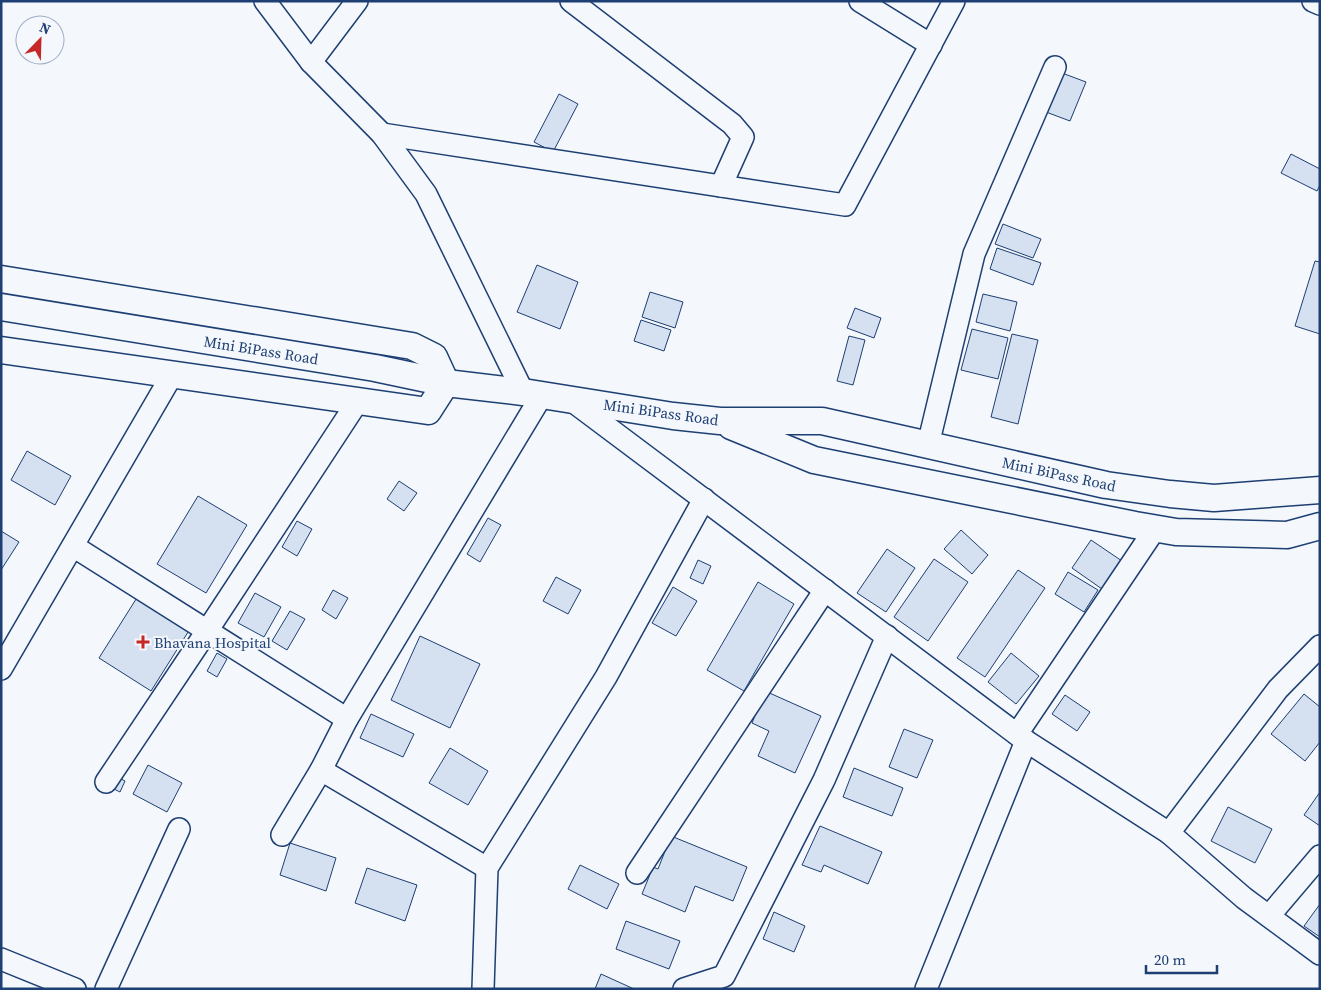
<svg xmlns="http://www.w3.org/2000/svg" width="1321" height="990" viewBox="0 0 1321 990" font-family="'Source Serif 4',serif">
<rect width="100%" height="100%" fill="#f4f7fb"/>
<g fill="#d5e0f0" stroke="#1d3f73">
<path d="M1062,73L1086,82L1070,121L1046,112Z"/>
<path d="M559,94L578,104L553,152L534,142Z"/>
<path d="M1291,154L1320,169V185L1317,191L1281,173Z"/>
<path d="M1003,224L1041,239L1033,258L995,244Z"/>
<path d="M997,248L1041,263L1033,285L990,269Z"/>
<path d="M1315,261L1320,262V334L1295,326Z"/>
<path d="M537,265L578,282L560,329L517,312Z"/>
<path d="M650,292L683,302L675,328L642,317Z"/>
<path d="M983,294L1017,302L1010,331L976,322Z"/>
<path d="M855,308L881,318L874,338L847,328Z"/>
<path d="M641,320L671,330L664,351L634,341Z"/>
<path d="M972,329L1008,338L998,379L961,370Z"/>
<path d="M1012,334L1038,340L1018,424L991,417Z"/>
<path d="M849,336L865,340L853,385L837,381Z"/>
<path d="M27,451L71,476L55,505L11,480Z"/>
<path d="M399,481L417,493L404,511L387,499Z"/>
<path d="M198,496L247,525L206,593L157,564Z"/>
<path d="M488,518L501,525L480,562L467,554Z"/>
<path d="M297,521L312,529L297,556L282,547Z"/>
<path d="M961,530L988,555L972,574L944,549Z"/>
<path d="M1,531L19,542L1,570Z"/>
<path d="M1091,540L1122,561L1102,589L1072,568Z"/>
<path d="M887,549L915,568L886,612L857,593Z"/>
<path d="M934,559L968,582L928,641L894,617Z"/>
<path d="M698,560L711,566L703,584L690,578Z"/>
<path d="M1018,570L1045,588L985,677L957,658Z"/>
<path d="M1068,572L1098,590L1084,612L1055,594Z"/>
<path d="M556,577L581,590L568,614L543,601Z"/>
<path d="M758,582L794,604L744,691L707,670Z"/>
<path d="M673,587L697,601L676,636L652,623Z"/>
<path d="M333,590L348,598L336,619L322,610Z"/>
<path d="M255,593L281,607L264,637L238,623Z"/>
<path d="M138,596L190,629L151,691L99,658Z"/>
<path d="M290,611L305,619L287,650L272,641Z"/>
<path d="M420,636L480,664L450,728L391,700Z"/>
<path d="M217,653L227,659L217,677L207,671Z"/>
<path d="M1011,653L1039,676L1016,704L988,682Z"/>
<path d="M765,691L821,716L795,773L758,756L769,731L752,723Z"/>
<path d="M1304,694L1320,707V742L1305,761L1271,734Z"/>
<path d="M1065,695L1090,712L1077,731L1052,714Z"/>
<path d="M371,714L414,734L403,757L360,738Z"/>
<path d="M904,729L933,740L917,778L889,767Z"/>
<path d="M450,748L488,771L468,805L429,783Z"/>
<path d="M148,765L182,783L167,812L133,794Z"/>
<path d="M854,768L903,788L892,816L843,797Z"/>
<path d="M114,775L125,781L120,792L108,786Z"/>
<path d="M1320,792V826L1304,815Z"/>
<path d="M1228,807L1272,829L1255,863L1211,841Z"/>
<path d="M820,826L882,852L868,884L824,865L821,872L802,865Z"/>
<path d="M671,836L747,867L733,901L695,886L685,912L642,894L653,867L658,869Z"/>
<path d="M290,843L336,858L326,891L280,875Z"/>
<path d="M580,865L619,884L607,909L568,889Z"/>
<path d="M367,868L417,885L405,921L355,903Z"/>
<path d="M1320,904V937L1304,926Z"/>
<path d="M774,912L805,926L794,952L763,939Z"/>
<path d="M626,921L680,941L669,969L616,949Z"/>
<path d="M601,974L634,989H595Z"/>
</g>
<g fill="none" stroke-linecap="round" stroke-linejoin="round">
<defs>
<g id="minor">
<path d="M265,1L311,62L382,134L426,194L523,392"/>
<path d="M571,1L732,124L743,137L721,186"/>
<path d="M860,1L931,45"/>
<path d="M1313,1L1320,4"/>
<path d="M311,62L357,1"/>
<path d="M382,134L845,205L954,1"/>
<path d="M571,400L1026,741L1169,833L1278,689L1320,646"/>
<path d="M928,445L974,254L1055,67"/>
<path d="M73,546L347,719"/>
<path d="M1,669L172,375"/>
<path d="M1017,734L1155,529"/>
<path d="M321,770L487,868"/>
<path d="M106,782L207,631L358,401"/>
<path d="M1169,833L1244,898L1320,954"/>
<path d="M282,835L321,770L347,719L542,395"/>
<path d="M637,873L825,590"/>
<path d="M1269,916L1320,856"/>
<path d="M1,959L75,989"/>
<path d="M106,989L179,829"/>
<path d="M483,989L487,868L606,677L704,499"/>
<path d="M684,989L724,976L824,780L887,636"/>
<path d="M926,989L1026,741"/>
</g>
<g id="tertiary">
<path d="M1,279L412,346L434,357L446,383L428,411L1,350"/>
<path d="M1,307L375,368L446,383L523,392L673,416L720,421H822L1106,485L1170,494L1214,498L1320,490"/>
<path d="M731,426L814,460L1135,525L1176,532L1287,535L1320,526"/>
</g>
</defs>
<use href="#minor" stroke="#1d3f73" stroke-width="24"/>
<use href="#tertiary" stroke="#1d3f73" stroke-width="29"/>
<use href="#minor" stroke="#f4f7fb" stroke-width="21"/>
<use href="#tertiary" stroke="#f4f7fb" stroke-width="26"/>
</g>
<path fill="#c62828" stroke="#f4f7fb" stroke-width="2" d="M140.5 634.5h5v5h5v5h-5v5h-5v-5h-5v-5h5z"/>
<g text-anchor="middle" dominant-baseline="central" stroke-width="4" stroke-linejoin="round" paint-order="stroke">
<g font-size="15" fill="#1d3f73" stroke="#f4f7fb">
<text transform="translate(261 350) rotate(9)">Mini BiPass Road</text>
<text transform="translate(661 412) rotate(8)">Mini BiPass Road</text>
<text transform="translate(1059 474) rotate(12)">Mini BiPass Road</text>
</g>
<g font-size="15" fill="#1d3f73" stroke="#f4f7fb" text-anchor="start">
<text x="154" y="642">Bhavana Hospital</text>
</g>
</g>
<rect width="1321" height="990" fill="none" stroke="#1d3f73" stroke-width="5"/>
<g transform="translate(40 40) rotate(23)"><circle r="24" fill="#f4f7fb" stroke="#9eadc5"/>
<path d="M0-4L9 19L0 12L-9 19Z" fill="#c62828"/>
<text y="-8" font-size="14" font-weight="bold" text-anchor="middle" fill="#1d3f73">N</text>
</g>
<path d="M1146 965v8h71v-8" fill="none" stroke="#1d3f73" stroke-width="2.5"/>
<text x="1154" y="965" font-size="15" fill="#1d3f73" stroke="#f4f7fb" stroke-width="4" paint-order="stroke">20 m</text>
</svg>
